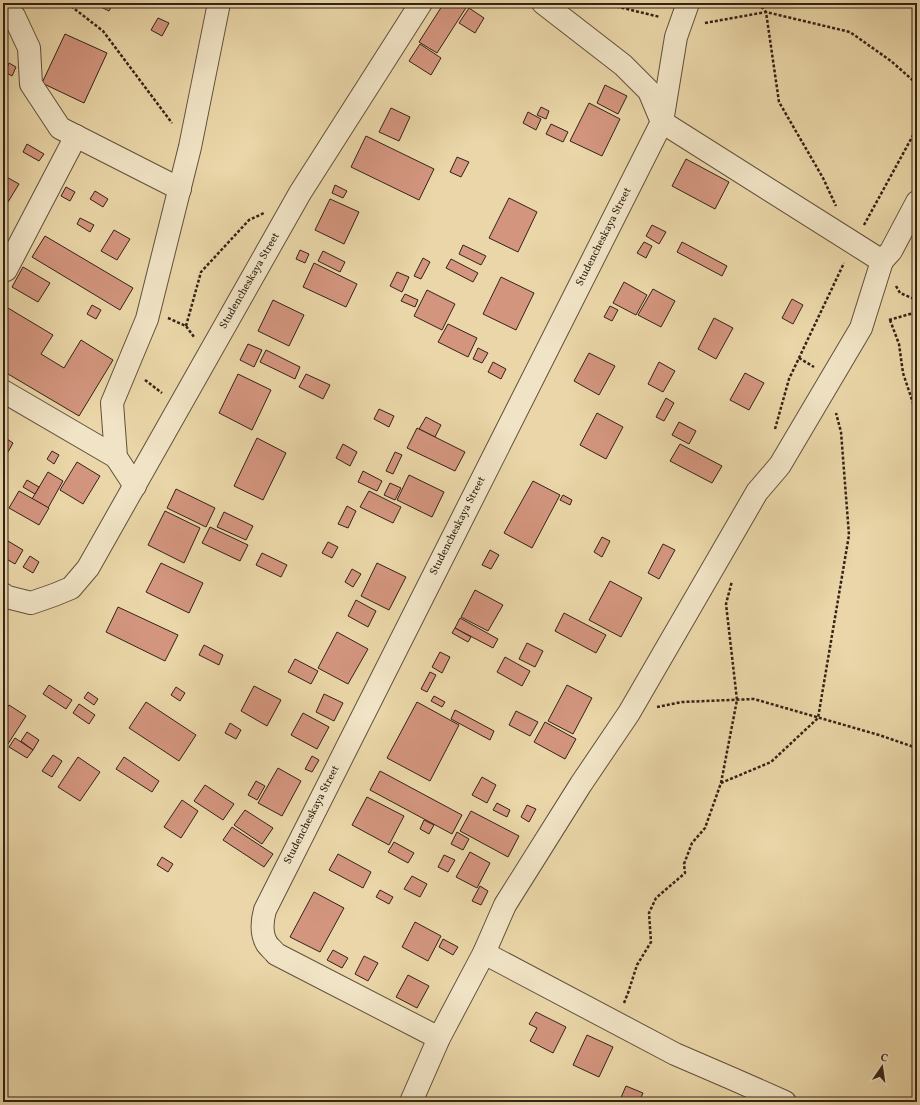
<svg xmlns="http://www.w3.org/2000/svg" width="920" height="1105" viewBox="0 0 920 1105" font-family="Vollkorn,serif">
<rect width="100%" height="100%" fill="#ead6a8"/>
<filter id="stains"><feTurbulence type="fractalNoise" baseFrequency=".005" numOctaves="4"/><feColorMatrix values="0 0 0 0 .2 0 0 0 0 .09 0 0 0 0 .02 0 0 0 .5 -.17"/></filter>
<radialGradient id="worn" r=".72"><stop offset=".6" stop-color="#630" stop-opacity="0"/><stop offset="1" stop-color="#630" stop-opacity=".3"/></radialGradient>
<g fill="#d3957e" stroke="#332317">
<path d="M93,3H113L109,11Z"/>
<path d="M444,3H469L437,53L419,42Z"/>
<path d="M469,8L484,18L475,33L459,23Z"/>
<path d="M158,18L169,23L162,36L151,30Z"/>
<path d="M65,34L107,53L84,103L42,83Z"/>
<path d="M420,44L441,58L431,75L409,61Z"/>
<path d="M9,63L16,67L12,76L5,72Z"/>
<path d="M605,85L627,96L618,114L597,103Z"/>
<path d="M589,103L620,119L602,156L570,141Z"/>
<path d="M541,107L549,111L546,119L537,115Z"/>
<path d="M391,108L410,117L399,141L379,132Z"/>
<path d="M528,112L541,119L536,130L523,123Z"/>
<path d="M551,124L568,132L563,142L546,134Z"/>
<path d="M366,136L434,169L419,200L351,167Z"/>
<path d="M27,144L44,154L39,161L23,152Z"/>
<path d="M457,157L469,162L461,177L450,172Z"/>
<path d="M686,159L729,182L715,209L672,186Z"/>
<path d="M3,175L19,184L8,202L3,200Z"/>
<path d="M335,185L347,191L343,198L332,193Z"/>
<path d="M66,187L75,192L70,201L61,196Z"/>
<path d="M95,191L108,199L103,207L90,199Z"/>
<path d="M509,198L537,212L518,252L489,238Z"/>
<path d="M330,199L359,212L344,244L315,230Z"/>
<path d="M80,218L94,225L90,232L77,224Z"/>
<path d="M652,225L666,232L659,244L646,236Z"/>
<path d="M114,230L130,239L117,260L101,251Z"/>
<path d="M45,236L133,288L120,310L32,257Z"/>
<path d="M644,242L652,246L646,258L637,253Z"/>
<path d="M682,242L727,266L722,276L677,252Z"/>
<path d="M463,245L486,256L481,265L459,254Z"/>
<path d="M300,250L309,254L305,263L296,259Z"/>
<path d="M323,251L345,262L340,272L318,261Z"/>
<path d="M423,258L430,262L421,279L414,276Z"/>
<path d="M451,259L478,273L473,282L446,268Z"/>
<path d="M314,263L357,284L346,307L303,287Z"/>
<path d="M23,267L50,283L38,302L12,287Z"/>
<path d="M397,272L409,277L402,292L390,286Z"/>
<path d="M501,277L534,293L516,330L483,314Z"/>
<path d="M624,282L647,295L636,315L613,303Z"/>
<path d="M653,289L675,301L661,327L638,315Z"/>
<path d="M427,290L455,304L442,330L414,316Z"/>
<path d="M405,294L418,300L415,307L401,301Z"/>
<path d="M792,299L803,305L793,324L782,318Z"/>
<path d="M273,300L304,315L289,346L258,331Z"/>
<path d="M3,305L53,335L41,354L64,368L81,340L113,360L79,416L3,371Z"/>
<path d="M92,305L101,310L96,319L87,314Z"/>
<path d="M610,306L618,310L612,321L604,317Z"/>
<path d="M714,318L733,328L716,359L698,349Z"/>
<path d="M448,324L477,338L468,357L438,342Z"/>
<path d="M248,344L262,350L254,367L240,360Z"/>
<path d="M478,348L488,353L482,363L473,359Z"/>
<path d="M266,350L300,367L295,379L260,362Z"/>
<path d="M589,353L615,366L599,395L574,381Z"/>
<path d="M493,362L506,369L501,379L488,372Z"/>
<path d="M659,362L675,371L663,392L648,384Z"/>
<path d="M745,373L764,383L749,410L730,400Z"/>
<path d="M238,374L271,390L252,430L219,413Z"/>
<path d="M306,374L330,385L323,399L299,387Z"/>
<path d="M666,398L674,403L664,421L656,417Z"/>
<path d="M379,409L394,416L389,427L374,419Z"/>
<path d="M597,413L623,427L606,459L580,445Z"/>
<path d="M426,417L441,425L435,437L419,429Z"/>
<path d="M679,422L696,431L689,444L672,435Z"/>
<path d="M417,428L465,452L455,471L407,448Z"/>
<path d="M4,437L13,443L8,452L3,449Z"/>
<path d="M257,438L286,453L263,500L234,486Z"/>
<path d="M343,444L357,452L350,466L336,458Z"/>
<path d="M680,444L722,466L712,483L670,461Z"/>
<path d="M52,451L59,455L54,464L47,459Z"/>
<path d="M395,452L402,455L393,474L386,471Z"/>
<path d="M77,462L100,476L83,504L60,490Z"/>
<path d="M363,471L382,481L377,491L358,482Z"/>
<path d="M48,472L63,481L48,508L32,499Z"/>
<path d="M409,475L444,492L432,517L397,500Z"/>
<path d="M27,480L39,487L35,494L23,487Z"/>
<path d="M533,481L560,495L532,548L504,533Z"/>
<path d="M390,483L401,488L395,500L384,495Z"/>
<path d="M176,489L215,508L206,527L167,508Z"/>
<path d="M19,491L49,508L39,525L9,508Z"/>
<path d="M369,491L401,507L393,523L360,507Z"/>
<path d="M563,495L572,500L570,505L560,500Z"/>
<path d="M347,506L356,511L348,528L338,524Z"/>
<path d="M165,511L200,528L184,563L148,545Z"/>
<path d="M224,512L253,526L246,540L217,527Z"/>
<path d="M210,527L248,545L240,561L202,543Z"/>
<path d="M602,537L610,541L602,557L594,552Z"/>
<path d="M3,538L23,550L15,564L3,557Z"/>
<path d="M328,542L338,547L332,558L322,553Z"/>
<path d="M663,544L675,550L659,579L648,573Z"/>
<path d="M490,550L499,555L491,569L482,565Z"/>
<path d="M262,553L287,565L281,577L256,565Z"/>
<path d="M30,556L39,562L33,573L23,567Z"/>
<path d="M161,563L203,583L189,613L146,592Z"/>
<path d="M377,563L406,577L389,610L361,596Z"/>
<path d="M352,569L361,574L353,587L345,582Z"/>
<path d="M610,581L642,598L621,637L589,620Z"/>
<path d="M475,590L503,605L488,631L461,617Z"/>
<path d="M356,600L376,611L368,627L348,616Z"/>
<path d="M118,607L178,635L165,661L106,632Z"/>
<path d="M564,613L606,635L596,653L555,631Z"/>
<path d="M460,618L498,639L493,648L455,628Z"/>
<path d="M455,628L471,637L468,642L452,633Z"/>
<path d="M337,632L368,649L348,684L318,668Z"/>
<path d="M527,643L543,651L535,667L519,659Z"/>
<path d="M204,645L223,655L219,665L199,655Z"/>
<path d="M440,652L450,657L442,673L432,667Z"/>
<path d="M505,657L530,671L522,686L497,672Z"/>
<path d="M295,659L318,671L311,684L288,672Z"/>
<path d="M430,672L436,675L427,692L421,689Z"/>
<path d="M49,685L72,700L66,709L43,694Z"/>
<path d="M567,685L592,698L573,734L548,721Z"/>
<path d="M254,686L281,700L267,726L241,711Z"/>
<path d="M176,687L185,693L180,701L171,695Z"/>
<path d="M88,692L98,699L94,705L84,698Z"/>
<path d="M324,694L343,703L334,721L316,712Z"/>
<path d="M434,696L445,702L442,707L431,701Z"/>
<path d="M146,702L196,735L179,761L129,728Z"/>
<path d="M417,702L459,725L430,781L387,758Z"/>
<path d="M79,704L95,715L89,724L73,713Z"/>
<path d="M9,705L26,716L6,747L3,745V713Z"/>
<path d="M455,710L494,731L490,740L451,719Z"/>
<path d="M516,711L538,722L530,736L509,725Z"/>
<path d="M303,713L329,727L317,749L291,735Z"/>
<path d="M545,722L576,739L565,759L534,742Z"/>
<path d="M230,723L241,730L236,739L225,733Z"/>
<path d="M27,732L39,740L33,750L21,741Z"/>
<path d="M15,738L33,750L27,758L9,747Z"/>
<path d="M53,755L62,761L52,777L42,771Z"/>
<path d="M312,756L319,760L312,772L305,769Z"/>
<path d="M78,757L100,772L80,801L58,787Z"/>
<path d="M124,757L159,781L152,792L116,769Z"/>
<path d="M278,768L301,781L282,816L258,803Z"/>
<path d="M380,771L462,815L452,834L370,790Z"/>
<path d="M482,777L496,785L487,803L472,795Z"/>
<path d="M256,781L265,786L257,800L248,795Z"/>
<path d="M205,785L234,804L223,820L194,801Z"/>
<path d="M367,797L404,816L389,845L352,825Z"/>
<path d="M182,800L198,811L181,838L164,827Z"/>
<path d="M497,803L510,810L507,817L493,810Z"/>
<path d="M527,805L536,809L529,822L521,817Z"/>
<path d="M245,810L273,828L262,844L234,825Z"/>
<path d="M471,811L519,836L508,857L460,831Z"/>
<path d="M424,820L434,825L429,834L420,829Z"/>
<path d="M232,827L273,854L264,867L223,840Z"/>
<path d="M457,832L469,839L463,850L451,844Z"/>
<path d="M394,842L414,853L408,863L388,852Z"/>
<path d="M470,852L490,863L477,888L456,877Z"/>
<path d="M338,854L371,872L363,888L329,870Z"/>
<path d="M444,855L455,860L448,872L438,867Z"/>
<path d="M162,857L173,864L168,872L157,865Z"/>
<path d="M412,876L427,884L420,897L404,889Z"/>
<path d="M480,886L488,891L481,905L472,901Z"/>
<path d="M380,890L393,897L389,904L376,897Z"/>
<path d="M314,892L344,908L320,952L290,937Z"/>
<path d="M415,922L441,936L428,961L402,947Z"/>
<path d="M443,939L458,947L453,955L439,947Z"/>
<path d="M333,950L348,958L342,968L327,960Z"/>
<path d="M364,956L378,963L368,981L355,974Z"/>
<path d="M408,975L429,986L417,1008L396,997Z"/>
<path d="M536,1012L566,1027L553,1053L530,1041L537,1028L529,1024Z"/>
<path d="M587,1035L613,1047L599,1077L573,1065Z"/>
<path d="M626,1086L643,1093L639,1102H619Z"/>
</g>
<g fill="none" stroke-linecap="round" stroke-linejoin="round">
<defs>
<g id="minor">
<path d="M14,16L29,48L31,84L60,128L180,189"/>
<path d="M882,261L891,251L917,202"/>
<path d="M6,270L76,136"/>
<path d="M3,391L116,457"/>
<path d="M135,486L116,457L112,403L147,319L190,147L219,3"/>
<path d="M3,594L7,597L31,603L54,595L71,588L88,568L300,193L421,3"/>
<path d="M484,953L675,1054L733,1079L785,1102"/>
<path d="M439,1038L276,954C274,951 270,948 267,944C261,934 262,921 265,910L662,122L676,37L688,3"/>
<path d="M411,1102L439,1038L484,953L505,905L581,784L629,713L757,492L780,465L861,328L882,261L662,122L649,91L623,65L543,3"/>
</g>
</defs>
<use href="#minor" stroke="#61503b" stroke-width="24"/>
<g stroke="#332317" stroke-width="2.5" stroke-dasharray="3 2" stroke-linecap="butt">
<path d="M67,3L103,31L172,123"/>
<path d="M602,3L660,17"/>
<path d="M758,3L766,12L850,32L891,61L917,84"/>
<path d="M705,23L766,12L779,102L823,178L836,206"/>
<path d="M864,225L917,128"/>
<path d="M896,286L900,293L917,300"/>
<path d="M168,318L186,326L194,337"/>
<path d="M889,320L917,312"/>
<path d="M890,320L899,344L903,373L917,415"/>
<path d="M186,326L201,272L249,220L264,213"/>
<path d="M799,358L814,367"/>
<path d="M145,380L162,393"/>
<path d="M775,429L789,379L844,263"/>
<path d="M657,707L682,702L754,699L879,735L917,748"/>
<path d="M721,783L737,700L726,604L732,581"/>
<path d="M624,1003L628,993L637,965L651,942L649,913L656,898L685,873L684,864L692,843L705,828L721,783L771,762L818,718L849,535L841,432L836,413"/>
</g>
<use href="#minor" stroke="#f1e4c6" stroke-width="22"/>
</g>
<g text-anchor="middle" dominant-baseline="central" stroke-width="3" stroke-linejoin="round" paint-order="stroke">
<g font-size="11" fill="#332317" stroke="#f1e4c6">
<text transform="translate(604 237) rotate(-63)">Studencheskaya Street</text>
<text transform="translate(250 281) rotate(-60)">Studencheskaya Street</text>
<text transform="translate(458 526) rotate(-63)">Studencheskaya Street</text>
<text transform="translate(312 815) rotate(-63)">Studencheskaya Street</text>
</g>
</g>
<rect width="920" height="1105" fill="none" stroke="#ead6a8" stroke-width="16"/>
<rect x="4" y="4" width="912" height="1097" fill="none" stroke="#332317" stroke-width="2"/>
<rect x="8" y="8" width="904" height="1089" fill="none" stroke="#332317"/>
<g transform="translate(882 1067) rotate(13)" stroke="#f1e4c6" stroke-width="3" paint-order="stroke">
<path d="M0-3L7 15L0 10L-7 15Z" fill="#332317"/>
<text y="-6" font-size="11" font-weight="bold" text-anchor="middle" fill="#332317">С</text>
</g>
<rect width="100%" height="100%" filter="url(#stains)"/>
<rect width="100%" height="100%" fill="url(#worn)"/>
</svg>
